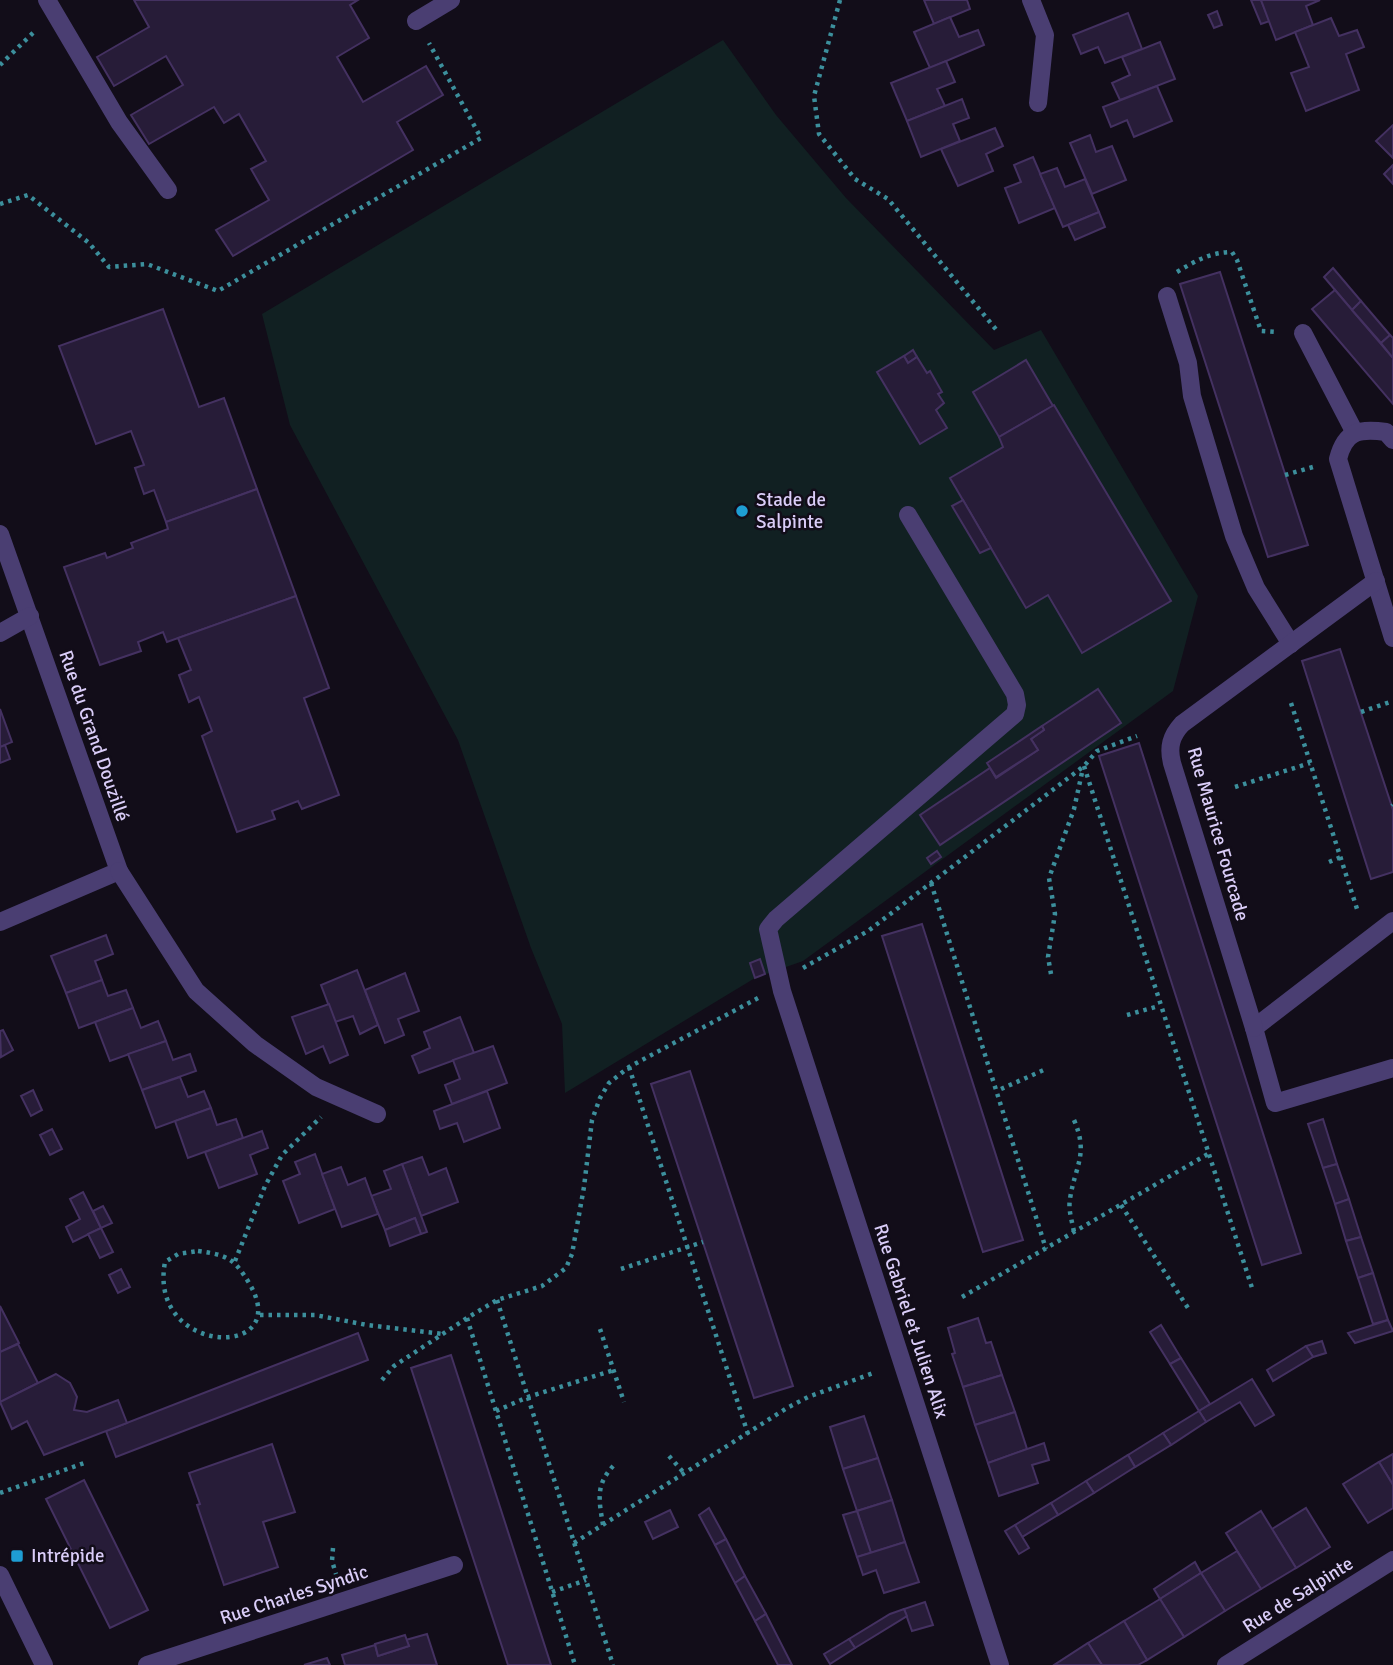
<svg xmlns="http://www.w3.org/2000/svg" width="1393" height="1665" viewBox="0 0 1393 1665" font-family="Signika,sans-serif">
<rect width="100%" height="100%" fill="#120d19"/>
<path fill="#112022" d="M723,40L776,115L846,198L994,350L1041,330L1198,596L1173,691L803,961L755,978L565,1093L562,1024L531,948L458,740L290,425L262,314Z"/>
<g fill="#271c38" stroke="#443161" stroke-width="2">
<path d="M134,0H358L350,5L369,38L337,57L363,102L426,66L443,95L397,122L413,150L233,256L216,230L269,200L251,169L266,161L239,114L224,123L214,107L149,144L131,115L183,85L166,56L114,86L97,57L149,27Z"/>
<path d="M924,0H967L970,9L934,24Z"/>
<path d="M1251,0H1261L1270,21L1261,24Z"/>
<path d="M1261,0H1320L1306,6L1313,25L1276,40Z"/>
<path d="M1217,11L1222,25L1214,28L1208,15Z"/>
<path d="M1128,13L1142,49L1105,63L1098,47L1081,54L1073,35Z"/>
<path d="M950,17L959,37L978,30L984,45L930,68L914,32Z"/>
<path d="M1331,18L1339,36L1357,30L1364,47L1346,54L1359,90L1306,111L1291,73L1309,67L1295,32Z"/>
<path d="M1160,42L1175,79L1120,100L1112,83L1130,75L1122,57Z"/>
<path d="M946,61L955,82L937,89L945,106L907,121L891,83Z"/>
<path d="M1157,86L1172,121L1134,137L1127,120L1111,127L1103,107Z"/>
<path d="M962,99L969,118L953,124L960,141L921,157L907,121Z"/>
<path d="M1393,125V158L1376,141Z"/>
<path d="M995,128L1003,146L986,154L993,171L958,186L941,149Z"/>
<path d="M1090,135L1096,152L1112,146L1126,180L1092,194L1070,143Z"/>
<path d="M1033,157L1055,208L1019,223L1005,188L1021,182L1014,165Z"/>
<path d="M1393,165V184L1384,174Z"/>
<path d="M1057,168L1065,187L1085,179L1099,212L1063,227L1040,174Z"/>
<path d="M1099,212L1105,227L1075,240L1068,225Z"/>
<path d="M1333,268L1361,301L1352,310L1324,277Z"/>
<path d="M1220,272L1308,545L1268,557L1180,284Z"/>
<path d="M1335,290L1393,358V404L1312,309Z"/>
<path d="M1361,301L1390,335L1381,343L1352,310Z"/>
<path d="M163,309L199,407L224,398L257,489L166,522L154,490L144,494L135,468L144,465L131,431L96,444L59,346Z"/>
<path d="M1390,335L1393,338V358L1381,343Z"/>
<path d="M913,350L917,357L908,363L904,356Z"/>
<path d="M904,356L908,363L917,357L927,373L930,371L942,392L938,394L944,403L936,410L947,428L920,444L877,372Z"/>
<path d="M1026,360L1053,406L999,437L973,392Z"/>
<path d="M1054,405L1171,601L1082,653L1048,595L1026,608L950,478L1003,447L999,437Z"/>
<path d="M257,489L296,596L167,642L163,632L138,642L141,651L100,665L64,567L105,553L107,558L133,548L131,543L168,529L166,522Z"/>
<path d="M963,500L991,548L980,553L952,506Z"/>
<path d="M296,596L329,688L304,698L339,795L302,809L298,801L272,811L275,819L237,832L202,736L212,731L199,697L189,702L179,675L191,670L178,638Z"/>
<path d="M1340,649L1393,810V872L1371,879L1302,661Z"/>
<path d="M1098,689L1121,723L940,845L920,815L990,768L996,778L1038,750L1031,739L1044,730L1042,726Z"/>
<path d="M0,709L12,742L0,747Z"/>
<path d="M1042,726L1044,730L1031,739L1038,750L996,777L987,763Z"/>
<path d="M1139,743L1301,1253L1262,1265L1099,756Z"/>
<path d="M5,745L10,759L0,763V747Z"/>
<path d="M937,851L941,857L931,864L927,858Z"/>
<path d="M922,924L1023,1240L983,1252L882,936Z"/>
<path d="M106,935L113,954L95,961L102,980L66,993L51,956Z"/>
<path d="M760,959L765,974L755,978L750,963Z"/>
<path d="M357,970L378,1025L360,1034L353,1016L335,1022L321,985Z"/>
<path d="M405,973L419,1011L398,1019L404,1035L385,1043L365,990Z"/>
<path d="M102,980L108,996L126,990L133,1008L79,1028L66,993Z"/>
<path d="M329,1004L348,1055L330,1063L323,1046L306,1054L292,1017Z"/>
<path d="M133,1008L141,1028L158,1021L166,1041L110,1061L95,1022Z"/>
<path d="M460,1017L474,1053L419,1073L412,1056L430,1048L424,1032Z"/>
<path d="M3,1030L13,1050L1,1057L0,1031Z"/>
<path d="M166,1041L173,1060L190,1054L196,1071L142,1090L128,1054Z"/>
<path d="M493,1046L507,1083L452,1104L445,1085L460,1079L453,1060Z"/>
<path d="M690,1071L793,1386L754,1398L651,1084Z"/>
<path d="M180,1077L188,1097L204,1091L211,1108L156,1128L142,1090Z"/>
<path d="M33,1090L42,1110L31,1116L21,1096Z"/>
<path d="M487,1091L500,1128L464,1142L457,1123L440,1129L434,1111Z"/>
<path d="M211,1108L217,1125L236,1119L243,1138L188,1158L175,1121Z"/>
<path d="M1323,1119L1337,1164L1323,1168L1308,1124Z"/>
<path d="M52,1129L62,1149L50,1155L40,1135Z"/>
<path d="M262,1131L268,1148L250,1155L257,1174L219,1188L205,1152Z"/>
<path d="M315,1154L335,1209L299,1223L283,1181L300,1174L295,1162Z"/>
<path d="M422,1157L429,1175L446,1168L458,1202L421,1216L402,1164Z"/>
<path d="M402,1164L427,1232L421,1234L415,1218L385,1230L371,1196L391,1189L384,1171Z"/>
<path d="M1337,1164L1349,1199L1335,1204L1323,1168Z"/>
<path d="M341,1167L348,1185L365,1178L378,1214L342,1227L322,1174Z"/>
<path d="M83,1192L101,1228L73,1242L66,1227L80,1219L70,1199Z"/>
<path d="M1349,1199L1361,1237L1346,1241L1335,1204Z"/>
<path d="M103,1206L112,1223L101,1228L93,1211Z"/>
<path d="M415,1218L421,1234L390,1246L385,1230Z"/>
<path d="M101,1228L113,1252L100,1258L88,1234Z"/>
<path d="M1361,1237L1373,1273L1358,1278L1346,1241Z"/>
<path d="M121,1269L130,1287L118,1293L109,1275Z"/>
<path d="M1373,1273L1388,1320L1373,1324L1358,1278Z"/>
<path d="M0,1306L19,1343L0,1352Z"/>
<path d="M978,1318L986,1343L991,1342L1002,1375L963,1387L952,1354L955,1353L948,1328Z"/>
<path d="M1388,1320L1393,1331L1355,1343L1348,1333Z"/>
<path d="M1161,1325L1181,1358L1170,1364L1150,1332Z"/>
<path d="M358,1333L368,1360L116,1457L106,1431Z"/>
<path d="M1322,1341L1326,1353L1313,1357L1306,1346Z"/>
<path d="M18,1344L38,1383L0,1402V1352Z"/>
<path d="M1306,1346L1313,1357L1273,1381L1267,1370Z"/>
<path d="M451,1355L551,1665H508L411,1368Z"/>
<path d="M1181,1358L1210,1404L1199,1411L1170,1364Z"/>
<path d="M56,1374L70,1383L77,1397L74,1410L87,1412L118,1400L127,1423L44,1455L27,1421L12,1429L0,1402Z"/>
<path d="M1002,1375L1015,1412L975,1425L963,1387Z"/>
<path d="M1252,1379L1274,1415L1255,1426L1240,1402L1206,1422L1199,1411Z"/>
<path d="M1199,1411L1206,1422L1171,1445L1163,1433Z"/>
<path d="M1015,1412L1027,1449L988,1463L975,1425Z"/>
<path d="M864,1416L878,1458L843,1469L830,1427Z"/>
<path d="M1163,1433L1171,1445L1135,1467L1128,1455Z"/>
<path d="M1044,1443L1049,1460L1032,1465L1038,1483L999,1496L988,1463Z"/>
<path d="M272,1444L295,1512L263,1522L278,1567L224,1585L197,1505L200,1504L189,1473Z"/>
<path d="M1393,1454V1485L1379,1462Z"/>
<path d="M1128,1455L1135,1467L1094,1493L1086,1481Z"/>
<path d="M878,1458L892,1500L857,1511L843,1469Z"/>
<path d="M1379,1462L1393,1485V1508L1368,1523L1343,1484Z"/>
<path d="M84,1480L148,1610L110,1628L46,1499Z"/>
<path d="M1086,1481L1094,1493L1058,1515L1051,1503Z"/>
<path d="M892,1500L905,1542L871,1553L857,1511Z"/>
<path d="M1051,1503L1058,1515L1022,1537L1015,1525Z"/>
<path d="M709,1508L726,1539L715,1545L699,1515Z"/>
<path d="M1306,1508L1330,1547L1296,1568L1272,1529Z"/>
<path d="M670,1510L678,1527L653,1539L645,1522Z"/>
<path d="M857,1511L871,1553L857,1557L843,1515Z"/>
<path d="M1261,1511L1296,1568L1261,1589L1226,1533Z"/>
<path d="M1015,1525L1029,1548L1019,1554L1005,1531Z"/>
<path d="M726,1539L745,1576L735,1583L715,1545Z"/>
<path d="M905,1542L919,1582L884,1593L876,1570L863,1575L857,1557Z"/>
<path d="M1237,1551L1261,1589L1225,1611L1201,1573Z"/>
<path d="M1195,1562L1201,1573L1160,1599L1154,1589Z"/>
<path d="M1201,1573L1225,1611L1184,1637L1160,1599Z"/>
<path d="M745,1576L766,1614L755,1621L735,1583Z"/>
<path d="M1160,1599L1184,1637L1147,1660L1124,1621Z"/>
<path d="M925,1602L933,1625L912,1631L904,1609Z"/>
<path d="M904,1609L907,1616L855,1648L849,1639L890,1614Z"/>
<path d="M766,1614L792,1665H778L755,1621Z"/>
<path d="M1124,1621L1147,1660L1138,1665H1102L1088,1643Z"/>
<path d="M427,1634L437,1665H345L342,1655L375,1645L378,1656L409,1646L406,1640Z"/>
<path d="M405,1635L409,1646L378,1656L375,1644Z"/>
<path d="M849,1639L855,1648L830,1664L824,1654Z"/>
<path d="M1088,1643L1102,1665H1054Z"/>
<path d="M327,1658L330,1665H304Z"/>
</g>
<g fill="none" stroke-linecap="round" stroke-linejoin="round">
<g stroke="#3c8f9c" stroke-width="4.5" stroke-dasharray="3.5 5" stroke-linecap="butt">
<path d="M840,0L814,96L819,134L855,179L888,199L999,333"/>
<path d="M0,65L36,30"/>
<path d="M0,204L28,195L89,243L109,267L147,264L218,291L481,138L429,43"/>
<path d="M1177,272C1195,261 1211,252 1232,252L1237,260L1261,331L1276,332"/>
<path d="M1285,475L1313,467"/>
<path d="M1291,703L1358,912"/>
<path d="M1361,712L1393,701"/>
<path d="M1084,766L1253,1291"/>
<path d="M1235,787L1310,763"/>
<path d="M1392,806L1393,805"/>
<path d="M1329,862L1341,857"/>
<path d="M931,883L1046,1249"/>
<path d="M803,968L868,931L1084,766L1097,751L1137,736"/>
<path d="M1051,974L1048,957L1055,914L1049,878L1074,809L1083,768"/>
<path d="M1127,1015L1159,1006"/>
<path d="M629,1067L748,1434"/>
<path d="M1001,1089L1046,1069"/>
<path d="M1074,1120C1089,1155 1075,1165 1070,1199C1068,1209 1072,1221 1074,1232"/>
<path d="M1121,1205L1190,1311"/>
<path d="M198,1251C227,1255 234,1258 249,1283C296,1360 147,1357 165,1262L178,1254Z"/>
<path d="M235,1261L265,1186L282,1155L321,1117"/>
<path d="M621,1269L703,1242"/>
<path d="M962,1297L1208,1154"/>
<path d="M497,1300L613,1665"/>
<path d="M260,1315H315L367,1325L443,1334"/>
<path d="M467,1318L575,1665"/>
<path d="M600,1329L624,1402"/>
<path d="M382,1380L394,1366L467,1318L497,1300L542,1286L566,1268L572,1254L584,1187L592,1120L600,1098L609,1083L629,1067L758,998"/>
<path d="M496,1411L528,1397L614,1370"/>
<path d="M669,1456L684,1473"/>
<path d="M0,1493L87,1462"/>
<path d="M603,1525C599,1500 595,1485 614,1465"/>
<path d="M574,1543L787,1408L808,1397L876,1372"/>
<path d="M333,1548L332,1561L336,1574"/>
<path d="M552,1592L586,1580"/>
</g>
<g stroke="#4a3e72" stroke-width="18">
<path d="M47,0L119,122L168,190"/>
<path d="M1031,0L1045,35L1038,103"/>
<path d="M416,21L451,0"/>
<path d="M1167,296L1188,363L1192,396L1234,536L1256,588L1291,644"/>
<path d="M1303,333L1355,433"/>
<path d="M1393,440L1386,432C1359,428 1345,431 1338,459L1393,638"/>
<path d="M908,515L1015,694L1017,705L1015,714L776,919L768,929L782,991L1000,1665"/>
<path d="M0,534L119,871L0,922"/>
<path d="M0,633L30,616"/>
<path d="M119,871L196,991L255,1044L316,1087L377,1114"/>
<path d="M1393,921L1254,1028L1275,1103L1393,1068"/>
<path d="M1254,1028L1172,763C1168,747 1171,736 1182,724L1376,581"/>
<path d="M0,1575L44,1665"/>
<path d="M147,1665L454,1565"/>
<path d="M1226,1665L1393,1560"/>
</g>
</g>
<g fill="#1e9dd3" stroke="#120d19" stroke-width="2.5">
<circle cx="742" cy="511" r="7"/>
<rect x="10" y="1549" width="14" height="14" rx="3.5"/>
</g>
<g text-anchor="middle" dominant-baseline="central" stroke-width="5" stroke-linejoin="round" paint-order="stroke">
<g font-size="19" fill="#dacdf8" stroke="#120d19" text-anchor="start">
<text x="756" y="500">Stade de<tspan x="756" dy="22">Salpinte</tspan></text>
<text x="31" y="1556">Intrépide</text>
</g>
<g font-size="19" fill="#dacdf8" stroke="#120d19">
<text transform="translate(94 736) rotate(71)">Rue du Grand Douzillé</text>
<text transform="translate(1218 834) rotate(74)">Rue Maurice Fourcade</text>
<text transform="translate(911 1321) rotate(72)">Rue Gabriel et Julien Alix</text>
<text transform="translate(294 1595) rotate(-18)">Rue Charles Syndic</text>
<text transform="translate(1298 1595) rotate(-32)">Rue de Salpinte</text>
</g>
</g>
</svg>
